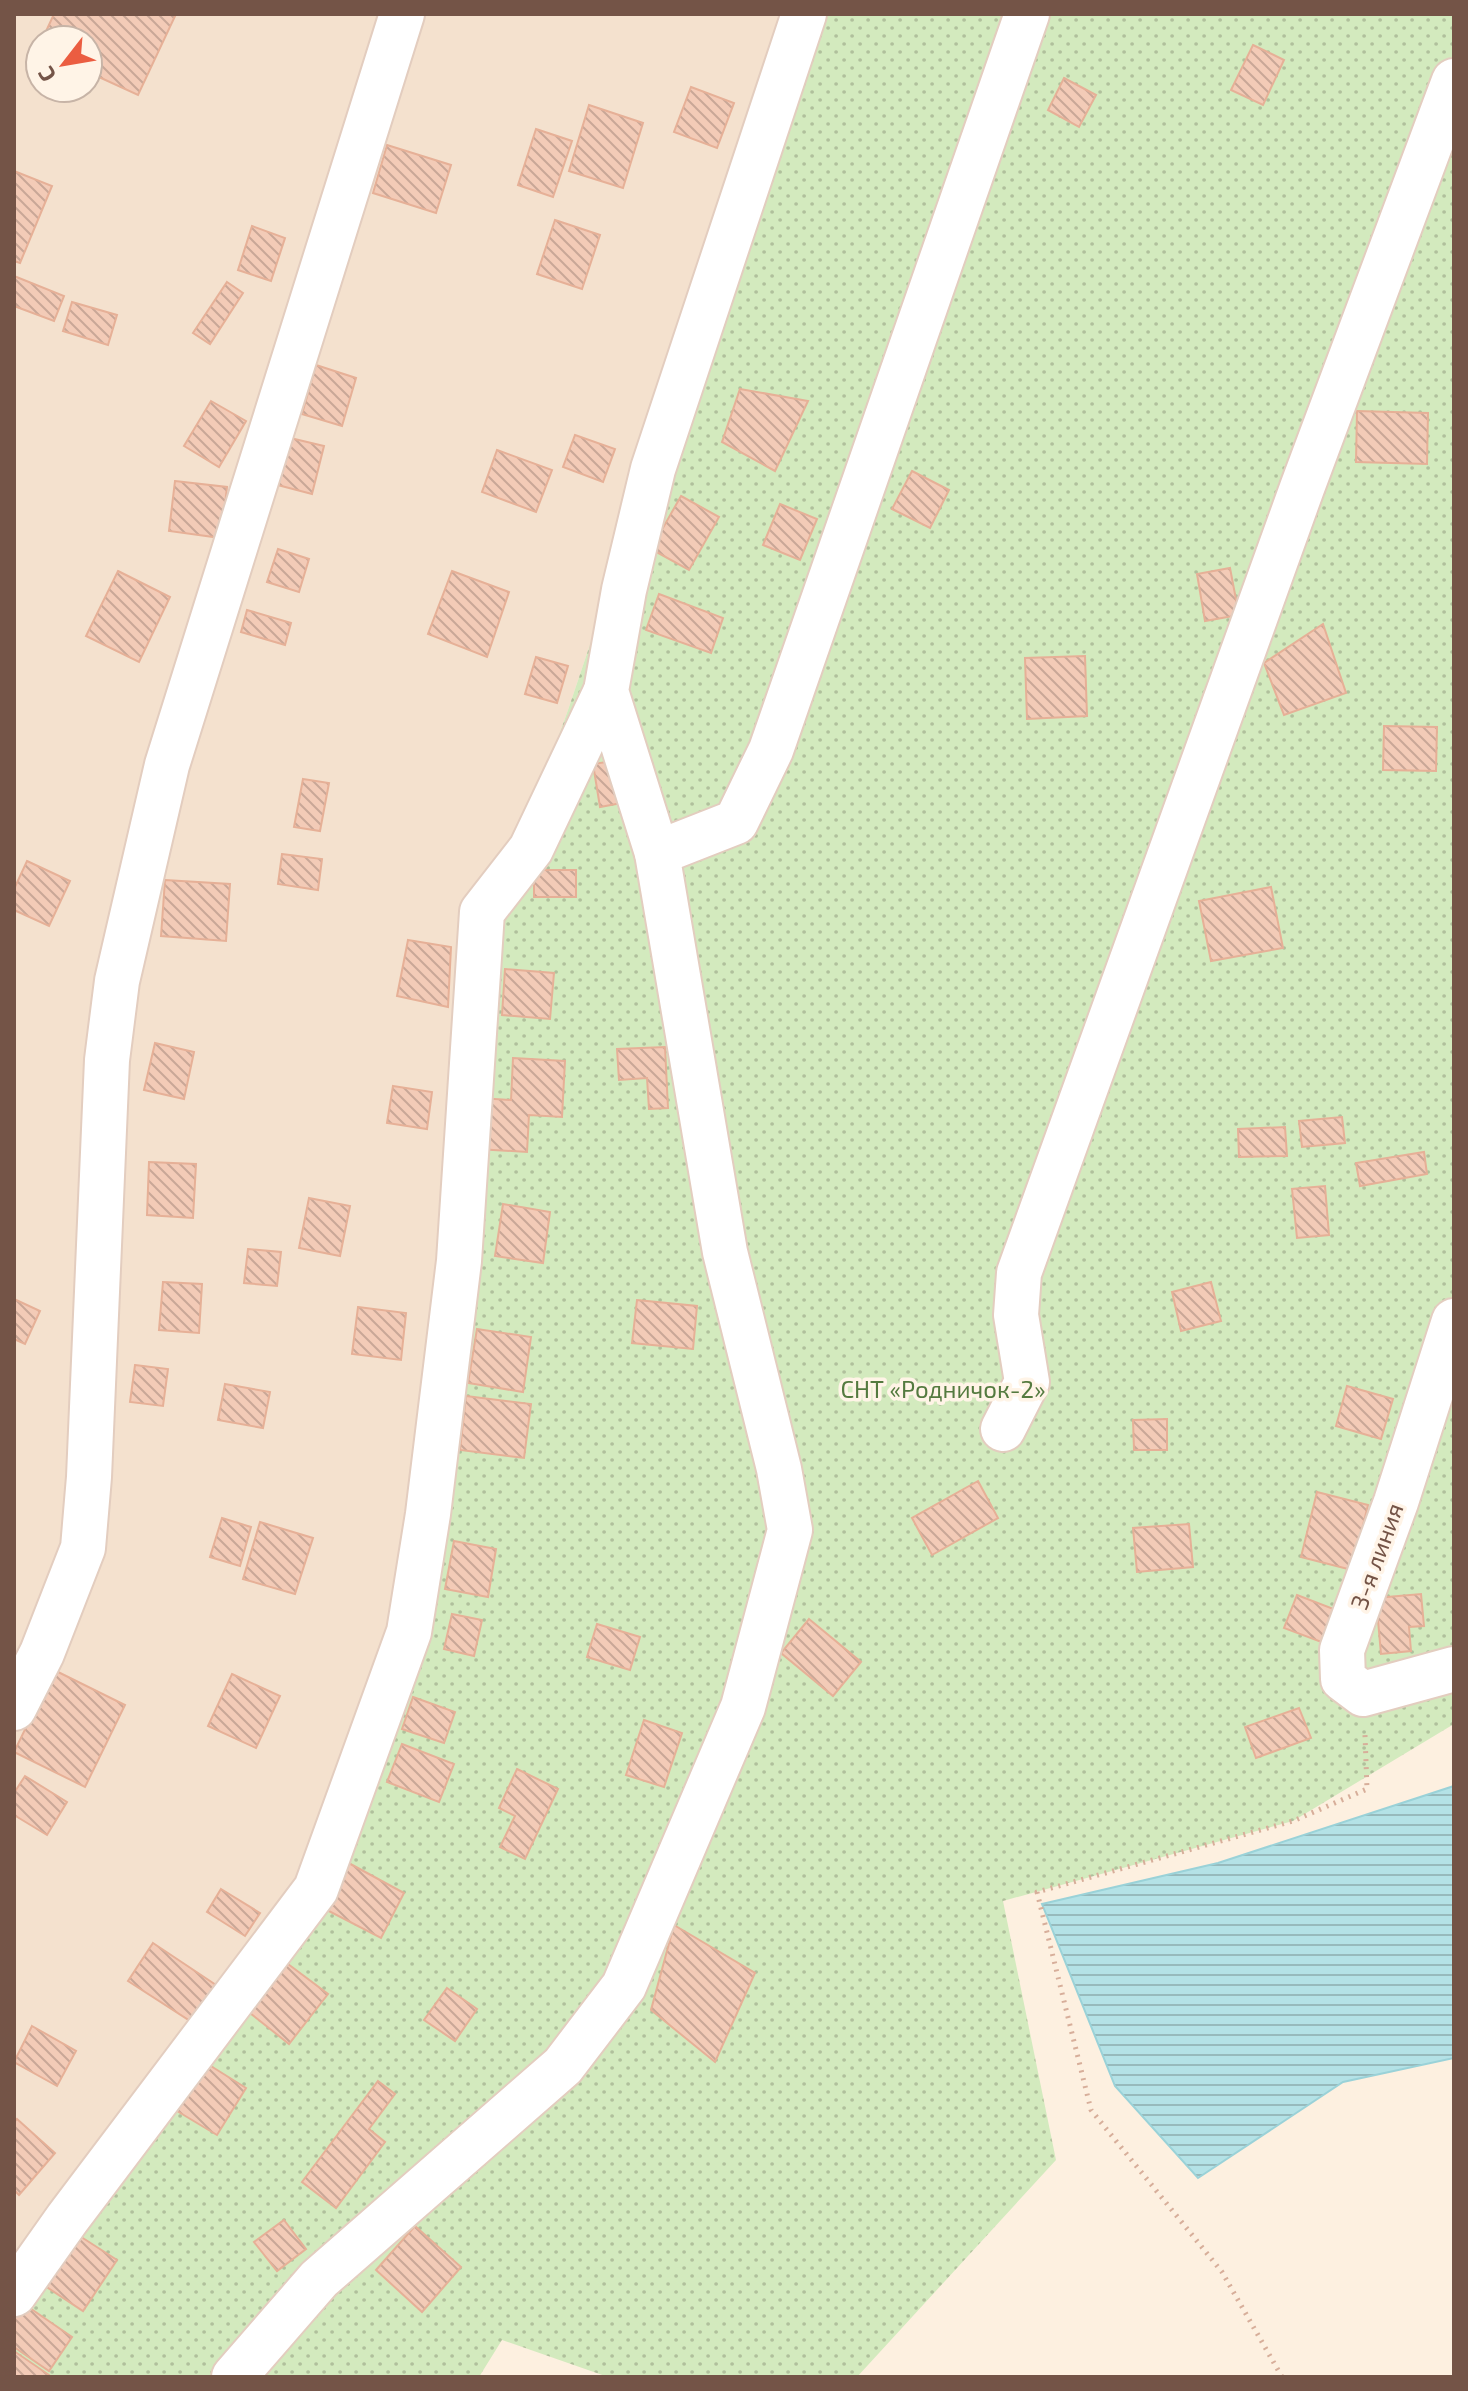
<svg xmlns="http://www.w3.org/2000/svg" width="1468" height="2391" viewBox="0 0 1468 2391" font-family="'Exo 2',sans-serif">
<defs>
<pattern id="grass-dots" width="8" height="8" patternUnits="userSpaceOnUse" patternTransform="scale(2)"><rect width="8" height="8" fill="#d3eabe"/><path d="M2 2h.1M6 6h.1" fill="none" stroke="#b0c09c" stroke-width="1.8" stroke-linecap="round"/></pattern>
<pattern id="water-rules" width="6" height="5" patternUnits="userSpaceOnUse" patternTransform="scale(2)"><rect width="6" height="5" fill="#b4e2e6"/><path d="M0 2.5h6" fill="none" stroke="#97babc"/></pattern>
<pattern id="building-back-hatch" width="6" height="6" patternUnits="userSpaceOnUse" patternTransform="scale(2)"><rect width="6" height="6" fill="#f3cbb7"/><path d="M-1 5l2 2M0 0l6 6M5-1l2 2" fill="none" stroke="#c9a797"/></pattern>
</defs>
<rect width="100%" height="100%" fill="#fdf0e0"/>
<path fill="#f4e1ce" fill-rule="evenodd" d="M14,14H802L568,710L487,935L422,1535L304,1872L14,2274ZM40,40H88V88H40Z"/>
<path fill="url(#grass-dots)" d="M802,14H1454V1724L1293,1821L1003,1901L1056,2160L857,2377H608L502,2340L479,2377H14V2274L304,1872L422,1535L487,935L568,710Z"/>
<path fill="url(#water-rules)" stroke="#9ad2d8" stroke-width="2" d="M1454,1786V2058L1343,2082L1198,2178L1115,2086L1042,1904L1218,1863Z"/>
<g fill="url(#building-back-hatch)" stroke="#e6b097" stroke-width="2">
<path d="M54,14H176L138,95L88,72V40H42Z"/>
<path d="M1253,45L1284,60L1263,105L1231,90Z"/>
<path d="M1064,78L1096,95L1079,127L1048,110Z"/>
<path d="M691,87L734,103L717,148L674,132Z"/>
<path d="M589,105L643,123L623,188L569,171Z"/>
<path d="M536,129L572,141L553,197L518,185Z"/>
<path d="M387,145L451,165L436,213L373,193Z"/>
<path d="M14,171L52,186L20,263L14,261Z"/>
<path d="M555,220L600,235L582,289L537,274Z"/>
<path d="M252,226L285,238L271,281L238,270Z"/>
<path d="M14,276L64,296L54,321L14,306Z"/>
<path d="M227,282L243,293L210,344L193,333Z"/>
<path d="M72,302L117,315L108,345L63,331Z"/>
<path d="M316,365L356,378L342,426L302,414Z"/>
<path d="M740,389L808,401L775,471L722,442Z"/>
<path d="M211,401L246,421L219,467L184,446Z"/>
<path d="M1357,411L1428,413L1427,464L1356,462Z"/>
<path d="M575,435L615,449L603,482L563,467Z"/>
<path d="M282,436L324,446L312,494L270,483Z"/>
<path d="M497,450L552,470L536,512L482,492Z"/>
<path d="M912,471L949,490L930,528L892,509Z"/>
<path d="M175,481L227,487L221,538L169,531Z"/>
<path d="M681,496L719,517L689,570L651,549Z"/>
<path d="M780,504L817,519L800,560L763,545Z"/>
<path d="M278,549L309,559L299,592L267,582Z"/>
<path d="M1230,568L1239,615L1205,621L1197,574Z"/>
<path d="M118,571L170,597L139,662L86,636Z"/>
<path d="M452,571L509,592L487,657L428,634Z"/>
<path d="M659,594L723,618L711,653L646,630Z"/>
<path d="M247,610L291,623L285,645L241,632Z"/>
<path d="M1323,624L1346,693L1284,715L1264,663Z"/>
<path d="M1085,656L1087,716L1027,719L1025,658Z"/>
<path d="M536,657L568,666L557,703L525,694Z"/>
<path d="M1384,726L1437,727L1436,771L1383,770Z"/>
<path d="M620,760L627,802L600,807L593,764Z"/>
<path d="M303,779L329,783L320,831L294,827Z"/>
<path d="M282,854L322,859L318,890L278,884Z"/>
<path d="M27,861L70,881L49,926L14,910V889Z"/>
<rect x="534" y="870" width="42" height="27"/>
<path d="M165,880L230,884L226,941L161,936Z"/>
<path d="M1271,887L1283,948L1211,961L1199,901Z"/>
<path d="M408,940L451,947L448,1007L397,996Z"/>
<path d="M505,969L554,973L550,1019L502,1015Z"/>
<path d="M155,1043L194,1052L184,1099L144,1090Z"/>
<path d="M665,1047L668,1108L649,1109L647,1078L619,1080L617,1049Z"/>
<path d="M513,1058L565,1061L562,1117L529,1115L527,1152L477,1149L480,1098L511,1100Z"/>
<path d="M393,1086L432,1092L427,1129L387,1123Z"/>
<path d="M1342,1117L1345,1143L1302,1147L1299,1121Z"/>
<path d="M1285,1127L1287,1156L1239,1157L1238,1129Z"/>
<path d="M1424,1152L1427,1174L1360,1186L1356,1163Z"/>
<path d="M149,1162L196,1164L193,1218L147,1215Z"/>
<path d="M1325,1186L1329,1235L1297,1238L1292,1189Z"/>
<path d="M309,1198L350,1206L340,1256L299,1248Z"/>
<path d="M503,1204L550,1212L543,1263L495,1256Z"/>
<path d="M248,1249L281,1252L277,1286L244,1283Z"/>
<path d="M163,1282L202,1284L199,1333L159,1330Z"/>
<path d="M1211,1282L1221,1321L1181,1331L1172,1292Z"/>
<path d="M14,1299L40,1311L25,1344L14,1339Z"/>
<path d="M637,1300L697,1306L693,1349L632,1343Z"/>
<path d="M358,1307L406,1313L401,1360L352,1354Z"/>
<path d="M477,1329L531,1337L523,1392L468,1383Z"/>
<path d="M135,1365L168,1369L163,1406L130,1402Z"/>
<path d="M225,1384L270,1392L263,1428L218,1420Z"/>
<path d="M1347,1386L1393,1399L1381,1439L1336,1426Z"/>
<path d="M466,1396L531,1404L524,1458L460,1450Z"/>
<path d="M1167,1419V1450H1134L1133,1420Z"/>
<path d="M978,1481L998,1518L932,1555L912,1518Z"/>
<path d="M1317,1492L1368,1505L1352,1570L1301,1557Z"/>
<path d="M222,1518L251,1527L240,1566L210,1557Z"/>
<path d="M260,1522L313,1538L295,1594L243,1579Z"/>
<path d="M1189,1524L1193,1567L1137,1572L1133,1528Z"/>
<path d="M454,1541L496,1549L488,1597L445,1589Z"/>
<path d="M1421,1594L1424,1626L1409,1627L1411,1651L1381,1654L1376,1598Z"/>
<path d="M1297,1595L1344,1613L1332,1646L1284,1628Z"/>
<path d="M452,1614L482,1620L474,1656L444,1649Z"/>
<path d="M809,1619L861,1662L833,1696L781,1653Z"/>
<path d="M597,1624L640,1637L630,1670L587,1657Z"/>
<path d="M54,1670L125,1705L85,1787L14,1752Z"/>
<path d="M232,1674L280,1696L256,1748L208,1726Z"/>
<path d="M413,1697L455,1712L444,1743L402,1729Z"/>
<path d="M1299,1708L1311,1738L1256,1758L1245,1727Z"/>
<path d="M644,1720L682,1733L664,1787L626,1775Z"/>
<path d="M402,1744L454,1764L439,1802L387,1782Z"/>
<path d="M517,1769L558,1789L525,1859L500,1847L515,1816L499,1808Z"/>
<path d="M25,1776L67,1802L47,1835L14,1815V1793Z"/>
<path d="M345,1861L404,1893L381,1938L321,1907Z"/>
<path d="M221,1889L260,1913L245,1936L207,1912Z"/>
<path d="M674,1925L755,1973L715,2062L651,2010Z"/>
<path d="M153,1943L222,1989L198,2026L128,1981Z"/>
<path d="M288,1964L328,1994L289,2044L250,2013Z"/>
<path d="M447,1988L477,2009L455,2041L424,2020Z"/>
<path d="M32,2026L76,2051L57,2086L14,2062Z"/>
<path d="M206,2063L246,2088L217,2135L177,2111Z"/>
<path d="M378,2081L395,2094L369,2129L385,2142L336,2208L302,2182Z"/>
<path d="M17,2119L55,2153L19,2195L14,2190V2122Z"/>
<path d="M284,2220L306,2249L277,2271L254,2242Z"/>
<path d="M415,2226L461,2267L422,2312L376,2270Z"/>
<path d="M75,2233L117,2260L83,2311L42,2284Z"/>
<path d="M24,2304L72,2337L49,2371L14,2347V2319Z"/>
<path d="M14,2351L49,2375L48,2377H14Z"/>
</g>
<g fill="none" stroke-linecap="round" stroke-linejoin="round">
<defs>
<g id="minor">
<path d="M657,853L606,691L624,590L653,469L804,14"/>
<path d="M1454,1321L1396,1502L1342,1650L1343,1679L1363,1694L1454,1669"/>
<path d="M1003,1429L1027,1382L1016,1315L1019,1273L1302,488L1454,81"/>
<path d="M14,1708L42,1653L83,1548L89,1477L107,1060L117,981L167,765L402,14"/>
<path d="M14,2294L67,2219L316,1889L409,1632L428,1514L459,1261L482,912L531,849L606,691"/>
<path d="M234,2377L319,2279L563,2066L624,1986L743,1707L790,1530L779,1469L725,1252L657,853L736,822L771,750L1027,14"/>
</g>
</defs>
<use href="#minor" stroke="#e3cdbf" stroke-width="48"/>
<path stroke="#d7ae9a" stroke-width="5" stroke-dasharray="2 6" stroke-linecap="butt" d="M1282,2377L1222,2272L1091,2110L1037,1892L1293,1821L1367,1789L1365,1735"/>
<use href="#minor" stroke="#fff" stroke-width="44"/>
</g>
<g text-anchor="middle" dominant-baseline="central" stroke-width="7" stroke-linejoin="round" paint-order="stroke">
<g font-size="24" fill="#547a3f" stroke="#fff4e7">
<text x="943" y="1388">СНТ «Родничок-2»</text>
</g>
<g font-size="24" fill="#745447" stroke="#fff4e7">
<text transform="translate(1376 1556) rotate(-70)">3-я линия</text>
</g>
</g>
<rect width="1468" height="2391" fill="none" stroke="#745447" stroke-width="32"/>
<g transform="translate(64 64) rotate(239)"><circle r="38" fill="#fff4e7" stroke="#c7b4a7" stroke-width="2"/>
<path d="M0-6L14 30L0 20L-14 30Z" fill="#eb5d41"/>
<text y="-12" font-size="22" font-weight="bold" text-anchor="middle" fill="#745447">С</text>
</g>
</svg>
